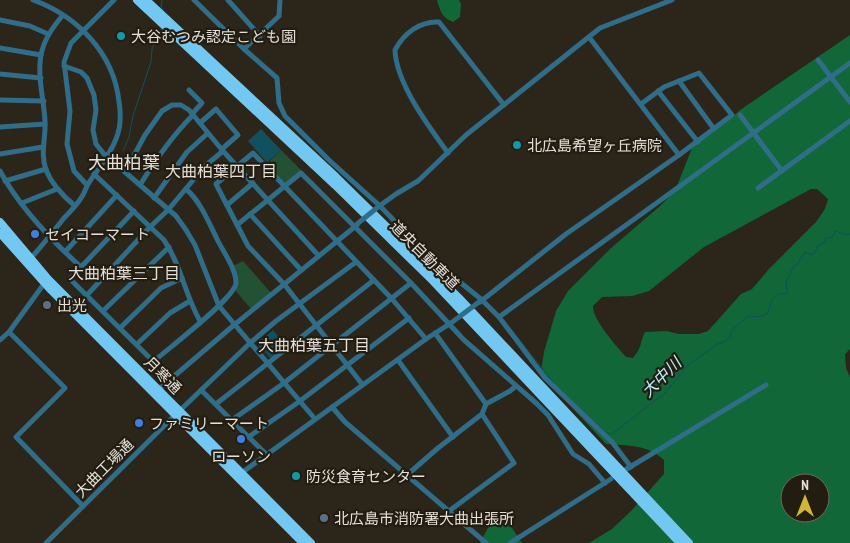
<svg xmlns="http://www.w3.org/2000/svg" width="850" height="543" viewBox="0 0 850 543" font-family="'PT Sans Narrow','Noto Sans JP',sans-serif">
<rect width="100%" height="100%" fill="#2c251a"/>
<g fill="#235133">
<path d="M281,150L302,171L284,186L265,166Z"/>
<path d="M243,261L272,294L252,310L234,289L236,284L231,267Z"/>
</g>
<g fill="#116738" fill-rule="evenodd">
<path d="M437,0H459L461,4L460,17L453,22C442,18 440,11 437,0Z"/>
<path d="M850,35V349L845,354L846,368L850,377V543H589L612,529L631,511L664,474V460C647,444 628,446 606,444L551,385L541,371L544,352L556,311L568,291L610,249L660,206L675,191L692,148L743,108ZM811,189H817L828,199L825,209L816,222L769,269L752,289L741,294L708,331L699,334H679L666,331L645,332C639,344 643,346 633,358L626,357C616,345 593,321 593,306L602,297L632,296L649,291L704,247ZM790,483H820V513H790Z"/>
<path d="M501,523L510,525L522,543H480L490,524Z"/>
</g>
<g fill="#10505f">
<path d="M261,129L281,150L267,163L248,141Z"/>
<path d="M273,330L286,346L271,359L257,344Z"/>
</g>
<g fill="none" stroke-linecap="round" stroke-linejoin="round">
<g stroke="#10505f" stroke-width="1">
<path d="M162,0L161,6L164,12"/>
<path d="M123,151L129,137L133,116L151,62L152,49L161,29"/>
<path d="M503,319L553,382"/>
<path d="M585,413L605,432L612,434L666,392L688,365L718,344L726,341L730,338L732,330L747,317L763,316L768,313L772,300L778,294H786L787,292L786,280L789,278L793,267L798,263L805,252L812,255L820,244L824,243L827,237L831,238L836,231L846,235L850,234"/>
</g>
<g stroke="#306d88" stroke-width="5">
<path d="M194,0L244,49L277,78L279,103L285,116L329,160L380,206L428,256L482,300L499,317L545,378L612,442L631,467"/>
<path d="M228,0L260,36"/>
<path d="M63,15C53,27 44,39 41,55C37,76 44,100 45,121C46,138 40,153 46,170C52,185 63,196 75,206"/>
<path d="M0,20L30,26L48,34"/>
<path d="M0,48L41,55"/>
<path d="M244,49L279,16L280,0"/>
<path d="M818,60L850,102"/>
<path d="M64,66L81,72L87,78L94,95L96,110L93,130L96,144L104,154L176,216L186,230L195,245L219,306L315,419"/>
<path d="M0,74L41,78"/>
<path d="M679,81L714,129"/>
<path d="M189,90L202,103L192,114"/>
<path d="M658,91L698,142"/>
<path d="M0,100L44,101"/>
<path d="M641,104L664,87L699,73L732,115L679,155"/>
<path d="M740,115L782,171"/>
<path d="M200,123L216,109L238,135L222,149"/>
<path d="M0,127L45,124"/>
<path d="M448,153C429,127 396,83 395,50C404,33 420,21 439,22L504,105"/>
<path d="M0,154L43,147"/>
<path d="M0,171C20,208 50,239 81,267L70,279L171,379"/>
<path d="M125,172L145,135L162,111L172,105H181L189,110L223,151L318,255"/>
<path d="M94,174L164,240C181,265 185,295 200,321"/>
<path d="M5,181L46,169"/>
<path d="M87,185L74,171L67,144L70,111L64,62L71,43L114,0"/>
<path d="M140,185C156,159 172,136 193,115"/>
<path d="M758,188L850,121"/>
<path d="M154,198L187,152L208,133"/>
<path d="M22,203L57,189"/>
<path d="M227,205L253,183"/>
<path d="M378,207L396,194L418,181L466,135L600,28L672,0"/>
<path d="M250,214L301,270"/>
<path d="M237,225L301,173L411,283L464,340L536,403L548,415L573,454L589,464L605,483"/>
<path d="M65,252L117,195"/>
<path d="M30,259C42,246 53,232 64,218C70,212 77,205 81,198C85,193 86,186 90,181C99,167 110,155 116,139C121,127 121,114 119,102C114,53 77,16 33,0"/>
<path d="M81,267L134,211"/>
<path d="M87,295L150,227L168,210L205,166L223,151"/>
<path d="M480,302L566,234L679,155L589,37"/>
<path d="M103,311L169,247"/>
<path d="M499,317L850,63"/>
<path d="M120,328L161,288L182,278"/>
<path d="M9,332L65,388L16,437L83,506"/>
<path d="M435,333L486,404"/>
<path d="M0,340L9,332L46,281"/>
<path d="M137,344L170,313L190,301"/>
<path d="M398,360L453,437"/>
<path d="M154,361C169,348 235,298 236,283C236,269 224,253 218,241C209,223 201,202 186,189"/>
<path d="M362,384L284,284L248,246L216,184L253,153L392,299L426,339"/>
<path d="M158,390L234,325L357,225"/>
<path d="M201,390L266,454"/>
<path d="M216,404L374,280"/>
<path d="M332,407L345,422L486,543"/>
<path d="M232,420L284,383L411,283"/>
<path d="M250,436L300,401L409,318"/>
<path d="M625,470L766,385"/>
<path d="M240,474L426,339L451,323"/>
<path d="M407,475L438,448L482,414L486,404L510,391L516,386"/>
<path d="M449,511L514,463L482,414"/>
<path d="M46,543L170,420L250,343L276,321L356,262"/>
<path d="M510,543L611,479"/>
</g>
<g stroke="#72c8f1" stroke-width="8">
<path d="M137,0L335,185L433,281L680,543"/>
<path d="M146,0L336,177L459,298L689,543"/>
<path d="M0,222L48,279L311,543"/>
<path d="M0,233L51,290L303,543"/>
</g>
<g stroke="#306d88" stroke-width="5">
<path d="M357,224L378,207"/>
<path d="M451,323L479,302"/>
</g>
</g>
<g fill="#0f9aa8" stroke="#221c11" stroke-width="2">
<circle cx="121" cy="36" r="5"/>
<circle cx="517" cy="145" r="5"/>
<circle cx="296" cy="476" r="5"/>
</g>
<g fill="#3f7fe0" stroke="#221c11" stroke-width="2">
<circle cx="35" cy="234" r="5"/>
<circle cx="139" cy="423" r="5"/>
<circle cx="241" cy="439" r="5"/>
</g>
<g fill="#5c6f8a" stroke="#221c11" stroke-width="2">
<circle cx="47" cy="305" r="5"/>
<circle cx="324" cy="518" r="5"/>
</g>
<g text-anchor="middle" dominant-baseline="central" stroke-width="4.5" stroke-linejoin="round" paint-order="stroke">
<g font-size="15" fill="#e4dfd8" stroke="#221c11" text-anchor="start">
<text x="131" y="36">大谷むつみ認定こども園</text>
<text x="527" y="145">北広島希望ヶ丘病院</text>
<text x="45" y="234">セイコーマート</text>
<text x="57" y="305">出光</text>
<text x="149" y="423">ファミリーマート</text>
<text x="241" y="456" text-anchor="middle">ローソン</text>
<text x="306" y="476">防災食育センター</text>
<text x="334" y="518">北広島市消防署大曲出張所</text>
</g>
<g font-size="15" fill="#e4dfd8" stroke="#221c11">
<text transform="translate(425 255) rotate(45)">道央自動車道</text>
<text transform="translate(163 375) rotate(45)">月寒通</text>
<text transform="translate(104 468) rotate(-45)">大曲工場通</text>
</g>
<g font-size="16" fill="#e4dfd8" stroke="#221c11">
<text x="221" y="171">大曲柏葉四丁目</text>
<text x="124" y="273">大曲柏葉三丁目</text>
<text x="314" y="345">大曲柏葉五丁目</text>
</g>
<g font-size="16" font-style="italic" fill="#bbeefd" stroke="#221c11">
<text transform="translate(661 377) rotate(-45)">大中川</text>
</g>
<g font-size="18" fill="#e4dfd8" stroke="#221c11">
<text x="124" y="162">大曲柏葉</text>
</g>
</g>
<g transform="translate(805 498)"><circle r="24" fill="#221c11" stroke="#706a61"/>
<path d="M0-4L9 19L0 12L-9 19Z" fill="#d0b736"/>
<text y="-8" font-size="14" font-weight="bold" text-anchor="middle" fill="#e4dfd8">N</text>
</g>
</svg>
